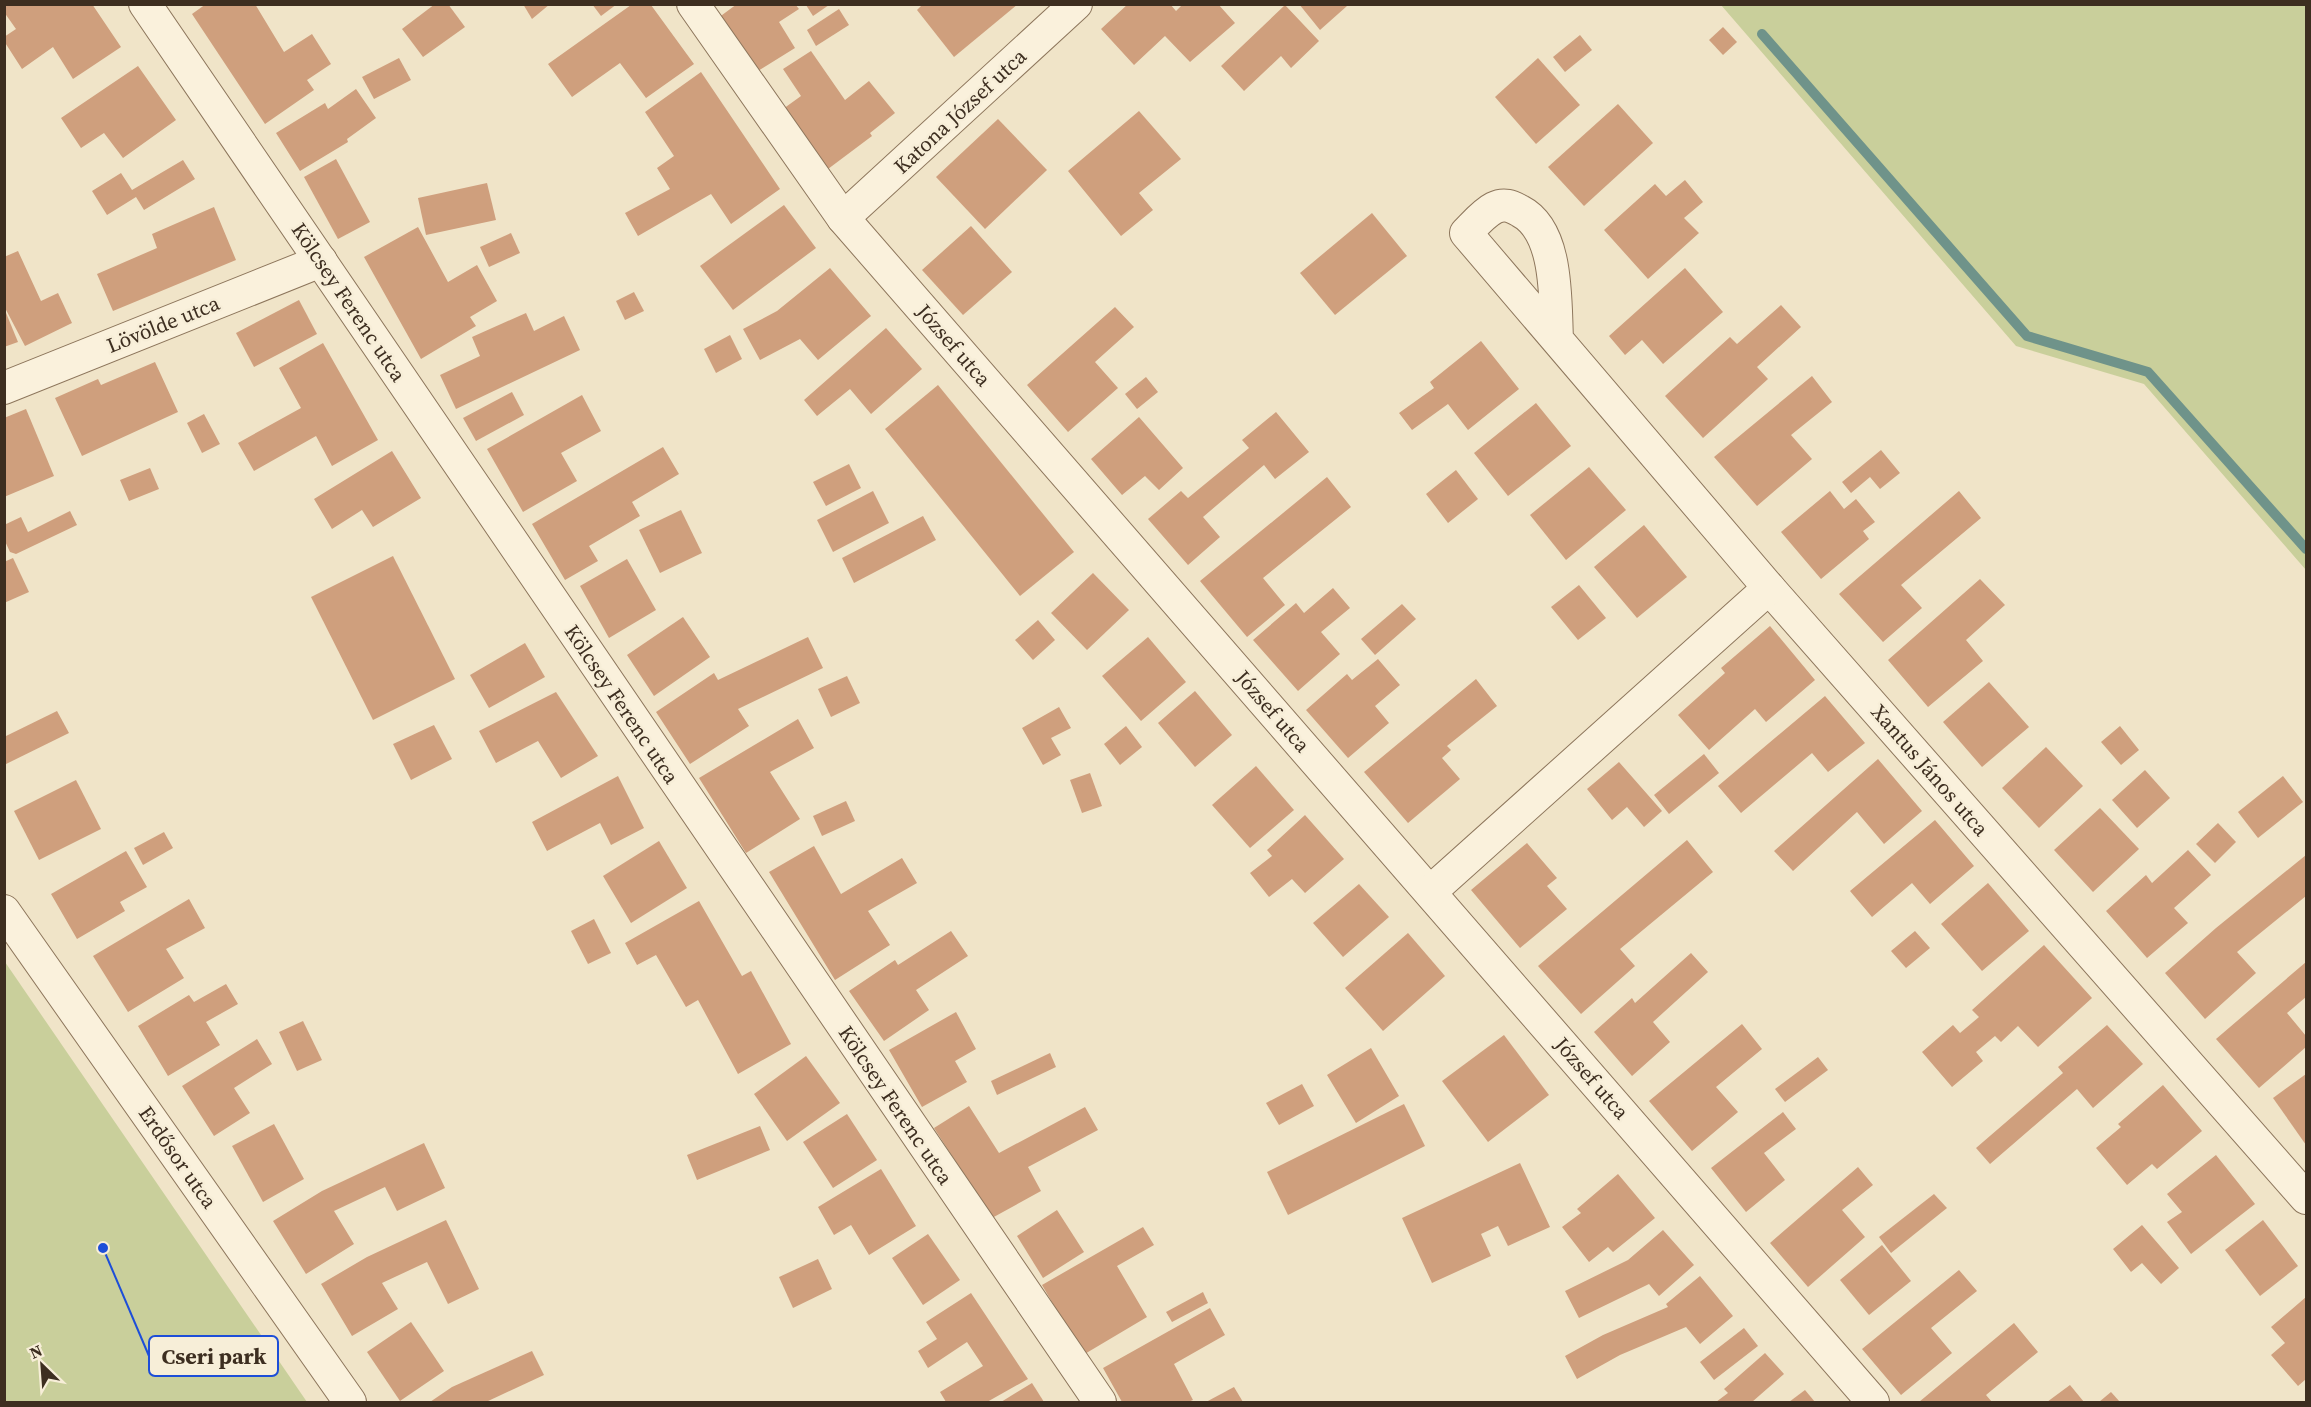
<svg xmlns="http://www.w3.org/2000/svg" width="2311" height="1407" viewBox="0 0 2311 1407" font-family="'Source Serif 4',serif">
<rect width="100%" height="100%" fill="#f0e4c8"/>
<g fill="#c9cf9b">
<path d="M1721,5H2306V570L2144,384L2016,346Z"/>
<path d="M5,962L307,1402H5Z"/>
</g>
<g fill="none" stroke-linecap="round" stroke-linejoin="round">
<path stroke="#6f938a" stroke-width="10" d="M1762,34L2027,336L2148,372L2306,549"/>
</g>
<g fill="#cf9f7d">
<path d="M4,4H92L121,47L73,79L53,47L22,69L4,41V37L16,29L4,12Z"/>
<path d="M206,4H255L284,52L312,34L331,64L307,80L314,90L265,124L192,14Z"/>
<path d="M435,4H448L465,27L423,57L402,29Z"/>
<path d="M523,4H550L532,19Z"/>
<path d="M592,4H617L601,16Z"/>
<path d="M737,4H795L799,9L779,22L795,48L753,74L718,18Z"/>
<path d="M923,4H1018L954,57L917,10Z"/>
<path d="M1128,4H1170L1176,11L1183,4H1218L1235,23L1190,62L1165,36L1134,65L1101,29Z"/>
<path d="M1299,4H1346L1347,6L1320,30Z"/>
<path d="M631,5H651L694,64L646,98L620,63L572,97L548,64Z"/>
<path d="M806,5H829L813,16Z"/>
<path d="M1285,5L1319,41L1291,68L1281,56L1244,91L1221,66Z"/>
<path d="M839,9L849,25L816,46L807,30Z"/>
<path d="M1723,27L1737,42L1723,55L1709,40Z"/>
<path d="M1580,35L1592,50L1565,72L1553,57Z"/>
<path d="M811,51L845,100L869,81L895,113L870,133L872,136L828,169L783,109L801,96L783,69Z"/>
<path d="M399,58L411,80L374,99L362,77Z"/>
<path d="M1538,58L1580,105L1536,144L1495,97Z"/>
<path d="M138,66L176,120L123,158L104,133L81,148L61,118Z"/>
<path d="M701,72L780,189L731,224L711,194L638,236L625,213L670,189L657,168L674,156L645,112Z"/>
<path d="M356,89L376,118L347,139L348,142L300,171L276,133L325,103L328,109Z"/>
<path d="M1618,104L1653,143L1584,206L1548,167Z"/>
<path d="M1139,111L1181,159L1139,193L1153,210L1121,236L1068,171Z"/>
<path d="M998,119L1047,170L985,229L936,177Z"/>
<path d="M336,159L370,222L338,239L304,177Z"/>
<path d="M183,160L195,179L144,210L136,197L107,215L92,191L121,173L132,190Z"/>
<path d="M1685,180L1703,202L1684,218L1699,233L1648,279L1604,230L1655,184L1666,196Z"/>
<path d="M487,183L496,220L426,235L418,198Z"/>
<path d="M784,205L816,248L733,310L700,266Z"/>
<path d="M214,207L236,260L113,311L97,274L157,248L152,234Z"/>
<path d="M1372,213L1407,256L1335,315L1300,273Z"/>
<path d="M971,226L1012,272L963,315L922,270Z"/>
<path d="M418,227L448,282L477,265L497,301L470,317L476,326L421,359L364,257Z"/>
<path d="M511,233L520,253L489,267L480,247Z"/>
<path d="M18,251L41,301L58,293L72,323L25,346L4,306V257Z"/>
<path d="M830,268L871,316L818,360L800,339L760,360L743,329L777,311Z"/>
<path d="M1685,268L1723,312L1663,364L1642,340L1625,355L1609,336Z"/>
<path d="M634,292L644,311L625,320L616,301Z"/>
<path d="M299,300L317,334L254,367L236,333Z"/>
<path d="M1781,305L1801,327L1757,367L1768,379L1703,438L1665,396L1730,337L1737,344Z"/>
<path d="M1115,307L1134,327L1095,362L1118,388L1068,432L1027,385Z"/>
<path d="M4,308L18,342L4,347Z"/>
<path d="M526,313L534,331L564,316L580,350L456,409L440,375L480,356L472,337Z"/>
<path d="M886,328L922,369L871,414L850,389L817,416L804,400Z"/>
<path d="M730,335L742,359L716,373L704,349Z"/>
<path d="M1481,341L1519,389L1468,430L1448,404L1412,430L1399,413L1434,388L1430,382Z"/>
<path d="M323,343L378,440L332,466L316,436L254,471L238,443L301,408L279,368Z"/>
<path d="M155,362L178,412L82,456L55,398L98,379L101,385Z"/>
<path d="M1812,376L1832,402L1791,435L1812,459L1757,506L1714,457Z"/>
<path d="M1146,377L1158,392L1137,409L1125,394Z"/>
<path d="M938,385L1074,552L1020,596L885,429Z"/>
<path d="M512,392L524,415L476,441L463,418Z"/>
<path d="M582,395L601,431L561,453L577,481L523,512L487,449Z"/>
<path d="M1536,403L1571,446L1508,496L1474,453Z"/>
<path d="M26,409L54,476L4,497V418Z"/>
<path d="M1276,412L1309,452L1275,479L1264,465L1203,517L1220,537L1188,565L1148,519L1181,491L1188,498L1249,448L1242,440Z"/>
<path d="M204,414L220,444L202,453L187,423Z"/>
<path d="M1139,417L1183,468L1159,490L1145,476L1122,495L1091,459Z"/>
<path d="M663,447L679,474L632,502L640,516L589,546L598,561L565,580L532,524Z"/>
<path d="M1881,450L1900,473L1880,489L1870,477L1851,493L1842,482Z"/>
<path d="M392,451L421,498L373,527L362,510L332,529L314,499Z"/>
<path d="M849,464L861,488L826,506L813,482Z"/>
<path d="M1589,467L1626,510L1566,560L1530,515Z"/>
<path d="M150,468L159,489L129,501L120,480Z"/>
<path d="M1456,470L1478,499L1448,523L1426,494Z"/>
<path d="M1327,477L1351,507L1263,578L1285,605L1247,637L1200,581Z"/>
<path d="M873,491L889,523L833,552L817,520Z"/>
<path d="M1830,491L1844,509L1856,499L1875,522L1863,531L1869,539L1821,579L1781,532Z"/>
<path d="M1959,491L1981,518L1901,585L1922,608L1883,642L1839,594Z"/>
<path d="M681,510L702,553L660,573L639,530Z"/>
<path d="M70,511L77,525L16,554L10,552L4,539V525L21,517L28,532Z"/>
<path d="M923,516L936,540L854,583L842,558Z"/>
<path d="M1644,525L1687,577L1637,618L1594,567Z"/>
<path d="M393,556L455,679L373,720L311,597Z"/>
<path d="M13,558L29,592L4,603V562Z"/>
<path d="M627,559L656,610L609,638L580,586Z"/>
<path d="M1093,573L1129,610L1087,650L1051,613Z"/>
<path d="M1980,579L2005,605L1966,640L1983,661L1928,707L1888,660Z"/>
<path d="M1579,585L1606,618L1578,640L1551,607Z"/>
<path d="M1333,588L1350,608L1321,632L1340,654L1298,691L1253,640L1296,603L1304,613Z"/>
<path d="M1402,604L1416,619L1375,655L1361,639Z"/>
<path d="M683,617L710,657L654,696L627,655Z"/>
<path d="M1038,620L1055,640L1033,660L1015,640Z"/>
<path d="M1770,626L1815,680L1766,722L1755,709L1709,750L1678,715L1725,673L1721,668Z"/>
<path d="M808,637L823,668L738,709L749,726L690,764L656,712L714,673L718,680Z"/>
<path d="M1148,637L1186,682L1141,721L1102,676Z"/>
<path d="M525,643L545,677L489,708L470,675Z"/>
<path d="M1378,659L1400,685L1375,706L1389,723L1348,758L1306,710L1347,674L1352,680Z"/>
<path d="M847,676L860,703L831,717L818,689Z"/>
<path d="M1476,679L1497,706L1447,746L1451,750L1442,758L1460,779L1408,823L1364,772Z"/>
<path d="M1989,682L2029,727L1982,767L1943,722Z"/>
<path d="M1195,691L1232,735L1195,767L1158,723Z"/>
<path d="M556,692L598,756L561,778L538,741L496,763L479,731Z"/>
<path d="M1825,696L1865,743L1828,772L1812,753L1741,813L1718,786Z"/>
<path d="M1059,707L1071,728L1051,738L1061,755L1043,765L1022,728Z"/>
<path d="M57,711L69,733L4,765V737Z"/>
<path d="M798,719L814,748L770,772L800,819L746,853L699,778Z"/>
<path d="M434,725L452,759L411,780L393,744Z"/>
<path d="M1126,726L1142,747L1120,765L1104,744Z"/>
<path d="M2120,726L2139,750L2121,765L2101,742Z"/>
<path d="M2046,747L2083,786L2039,828L2002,788Z"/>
<path d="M1704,754L1719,773L1669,814L1654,795Z"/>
<path d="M1878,759L1922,811L1884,844L1857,812L1793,871L1774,851Z"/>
<path d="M1619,762L1662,811L1644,827L1627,807L1612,820L1587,789Z"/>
<path d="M1256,766L1294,810L1250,848L1212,805Z"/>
<path d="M2145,770L2170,798L2137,828L2112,800Z"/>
<path d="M1090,773L1102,806L1082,813L1070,780Z"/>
<path d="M618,776L644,828L611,845L600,823L547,851L532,822Z"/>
<path d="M2283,776L2303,802L2258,838L2238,812Z"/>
<path d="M76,780L101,829L39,860L14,811Z"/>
<path d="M846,801L855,821L822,836L813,816Z"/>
<path d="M2100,808L2139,849L2093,892L2054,850Z"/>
<path d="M1305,815L1344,859L1305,893L1292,879L1269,897L1250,873L1272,856L1267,850Z"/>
<path d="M1935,820L1974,866L1930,904L1912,883L1872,917L1850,891Z"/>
<path d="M2218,823L2236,842L2215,863L2196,844Z"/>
<path d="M164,832L173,848L143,865L134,848Z"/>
<path d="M1687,840L1713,872L1620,949L1635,966L1581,1014L1538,966Z"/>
<path d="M659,841L687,888L631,923L603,876Z"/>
<path d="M1527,843L1557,878L1547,886L1567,909L1520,948L1471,890Z"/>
<path d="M814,846L841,894L902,858L917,883L868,911L890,945L835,980L769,872Z"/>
<path d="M2188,850L2211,875L2174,908L2188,923L2147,958L2106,911L2146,875L2152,883Z"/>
<path d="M126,851L147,887L120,902L125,911L77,939L51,894Z"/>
<path d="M2306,855V896L2237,952L2256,973L2205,1019L2165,973L2216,928Z"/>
<path d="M1988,883L2029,931L1982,971L1941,924Z"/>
<path d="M1359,884L1389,917L1343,957L1313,923Z"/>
<path d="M189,899L205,928L166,949L184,978L128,1012L93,956Z"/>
<path d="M699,901L742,976L751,971L791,1044L738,1074L698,1000L686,1007L656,955L637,965L625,943Z"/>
<path d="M594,919L611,953L588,964L571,931Z"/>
<path d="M951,931L968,956L916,990L929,1010L884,1041L849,991L895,960L898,965Z"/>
<path d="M1915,931L1930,948L1906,968L1891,951Z"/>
<path d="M1408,933L1445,976L1383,1031L1345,988Z"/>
<path d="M2044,945L2092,998L2038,1047L2018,1026L2001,1042L1995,1036L1976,1052L1983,1061L1952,1087L1922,1052L1953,1025L1960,1033L1979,1017L1972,1010Z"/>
<path d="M1691,953L1708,972L1653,1022L1670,1042L1632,1076L1594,1032L1632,998L1635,1003Z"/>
<path d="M2306,962V997L2287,1013L2306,1036V1047L2259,1088L2216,1039Z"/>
<path d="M226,984L238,1004L206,1022L220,1045L168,1076L138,1026L189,995L194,1002Z"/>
<path d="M956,1012L976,1049L955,1061L967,1082L922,1107L889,1050Z"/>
<path d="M303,1021L322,1060L297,1071L279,1032Z"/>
<path d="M1742,1024L1762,1049L1716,1087L1738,1112L1692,1151L1649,1101Z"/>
<path d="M2107,1025L2143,1064L2093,1108L2077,1089L1990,1164L1976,1148L2063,1073L2058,1067Z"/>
<path d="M1504,1035L1549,1095L1488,1142L1442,1081Z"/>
<path d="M257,1039L272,1064L234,1088L250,1113L214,1136L182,1086Z"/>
<path d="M1371,1048L1399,1096L1356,1123L1327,1075Z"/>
<path d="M1050,1053L1056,1067L997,1095L991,1081Z"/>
<path d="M806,1056L840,1103L787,1141L754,1094Z"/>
<path d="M1818,1057L1828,1070L1785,1102L1775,1089Z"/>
<path d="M2306,1074V1145L2273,1098Z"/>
<path d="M1302,1084L1314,1106L1279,1125L1266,1103Z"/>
<path d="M2163,1085L2202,1131L2157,1169L2152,1164L2127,1185L2096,1148L2121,1127L2118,1124Z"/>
<path d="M1404,1104L1425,1146L1288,1215L1267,1172Z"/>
<path d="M969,1106L999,1153L1085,1107L1098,1130L1028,1167L1041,1191L992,1218L934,1128Z"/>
<path d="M1783,1112L1796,1129L1764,1153L1785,1180L1746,1212L1711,1168Z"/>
<path d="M847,1114L877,1160L833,1188L803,1142Z"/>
<path d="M274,1124L304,1179L263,1202L232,1146Z"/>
<path d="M760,1126L770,1150L697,1180L687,1155Z"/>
<path d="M424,1143L445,1188L397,1211L385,1187L334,1211L354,1244L306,1274L273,1221L322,1191Z"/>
<path d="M2216,1155L2255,1204L2191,1254L2167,1222L2182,1212L2167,1194Z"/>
<path d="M1520,1163L1550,1227L1508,1246L1498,1226L1481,1234L1491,1256L1432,1283L1402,1218Z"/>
<path d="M1858,1167L1873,1185L1842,1210L1865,1237L1808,1287L1770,1243Z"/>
<path d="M881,1169L916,1226L869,1255L851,1225L834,1235L818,1207Z"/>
<path d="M1618,1174L1655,1218L1613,1252L1608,1247L1589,1262L1562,1227L1581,1213L1577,1209Z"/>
<path d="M1934,1194L1947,1208L1891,1253L1879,1237Z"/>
<path d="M1057,1210L1084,1252L1043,1278L1017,1236Z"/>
<path d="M446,1220L479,1289L448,1304L427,1262L382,1283L398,1309L352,1336L321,1284L367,1257Z"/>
<path d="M2263,1220L2298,1266L2260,1296L2225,1250Z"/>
<path d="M2142,1225L2179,1268L2161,1284L2142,1263L2131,1272L2113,1249Z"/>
<path d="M1143,1227L1154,1245L1117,1266L1147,1317L1083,1355L1042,1285Z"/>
<path d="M1663,1230L1694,1265L1659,1296L1649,1284L1579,1318L1565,1291L1628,1260Z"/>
<path d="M928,1234L960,1280L923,1305L892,1258Z"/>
<path d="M1882,1245L1911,1281L1869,1315L1840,1280Z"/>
<path d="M818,1259L832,1289L793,1308L779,1277Z"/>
<path d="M1959,1270L1977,1291L1931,1328L1952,1353L1901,1395L1862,1349Z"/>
<path d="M1700,1276L1733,1316L1700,1344L1686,1327L1620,1355L1577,1379L1565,1356L1603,1335L1668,1307L1666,1304Z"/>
<path d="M1203,1292L1208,1303L1172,1322L1166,1312Z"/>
<path d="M971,1293L1028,1379L987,1402H946L940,1392L983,1366L967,1342L928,1368L918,1351L937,1339L926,1322Z"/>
<path d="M2306,1297V1379L2298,1386L2271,1355L2285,1343L2271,1327Z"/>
<path d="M1210,1308L1225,1335L1174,1364L1193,1400L1188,1402H1122L1103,1368Z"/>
<path d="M411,1322L444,1371L400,1401L367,1352Z"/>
<path d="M2014,1323L2038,1352L1986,1395L1992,1402H1919Z"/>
<path d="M1744,1328L1758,1346L1714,1380L1700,1362Z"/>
<path d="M532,1351L544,1375L486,1402H430L452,1387Z"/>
<path d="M1765,1353L1784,1374L1752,1402H1716L1728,1393L1724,1389Z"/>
<path d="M1032,1383L1044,1402H1001Z"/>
<path d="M2070,1385L2084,1402H2047Z"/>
<path d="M1234,1387L1243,1402H1206Z"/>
<path d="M1805,1390L1815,1402H1789Z"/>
<path d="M2111,1392L2120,1402H2099Z"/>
</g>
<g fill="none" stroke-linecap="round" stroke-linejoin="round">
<defs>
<g id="street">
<path d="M145,4L1100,1402"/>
<path d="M693,4L843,218L1873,1402"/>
<path d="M843,218L1076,4"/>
<path d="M1557,339C1555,302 1559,231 1520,211C1511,206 1504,203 1494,208C1484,213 1474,225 1466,233L1769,588L2306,1198"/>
<path d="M4,388L321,261"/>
<path d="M1430,892L1769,588"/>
<path d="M4,911L350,1402"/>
</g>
</defs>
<use href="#street" stroke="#8d765c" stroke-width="34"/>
<use href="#street" stroke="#faf1dc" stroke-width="32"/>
</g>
<g text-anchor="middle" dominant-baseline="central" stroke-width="5" stroke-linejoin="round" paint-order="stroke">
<g font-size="21" fill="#3d2e20" stroke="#f7eed8">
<text transform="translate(960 111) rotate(-43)">Katona József utca</text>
<text transform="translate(349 302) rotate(56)">Kölcsey Ferenc utca</text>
<text transform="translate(163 324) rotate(-22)">Lövölde utca</text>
<text transform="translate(954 345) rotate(49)">József utca</text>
<text transform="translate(622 704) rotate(56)">Kölcsey Ferenc utca</text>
<text transform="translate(1273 711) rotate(49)">József utca</text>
<text transform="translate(1930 770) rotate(49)">Xantus János utca</text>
<text transform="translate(1592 1078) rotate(49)">József utca</text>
<text transform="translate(896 1105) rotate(56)">Kölcsey Ferenc utca</text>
<text transform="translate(178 1157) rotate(55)">Erdősor utca</text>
</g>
</g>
<path fill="none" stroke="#1d4ed8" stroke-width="2" d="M103 1248L149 1356"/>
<circle fill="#1d4ed8" stroke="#f7eed8" stroke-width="2" cx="103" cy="1248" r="6"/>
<rect fill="#f7eed8" stroke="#1d4ed8" stroke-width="2" x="149" y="1336" width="129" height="40" rx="6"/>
<g font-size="22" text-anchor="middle" font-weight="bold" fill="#3d2e20">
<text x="214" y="1364">Cseri park</text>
</g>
<rect width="2311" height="1407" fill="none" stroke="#3d2e20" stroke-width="12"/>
<g transform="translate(42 1365) rotate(335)" stroke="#f7eed8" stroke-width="4.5" paint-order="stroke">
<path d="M0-4.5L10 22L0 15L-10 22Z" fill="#3d2e20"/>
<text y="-9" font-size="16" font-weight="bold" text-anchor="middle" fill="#3d2e20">N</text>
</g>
</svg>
